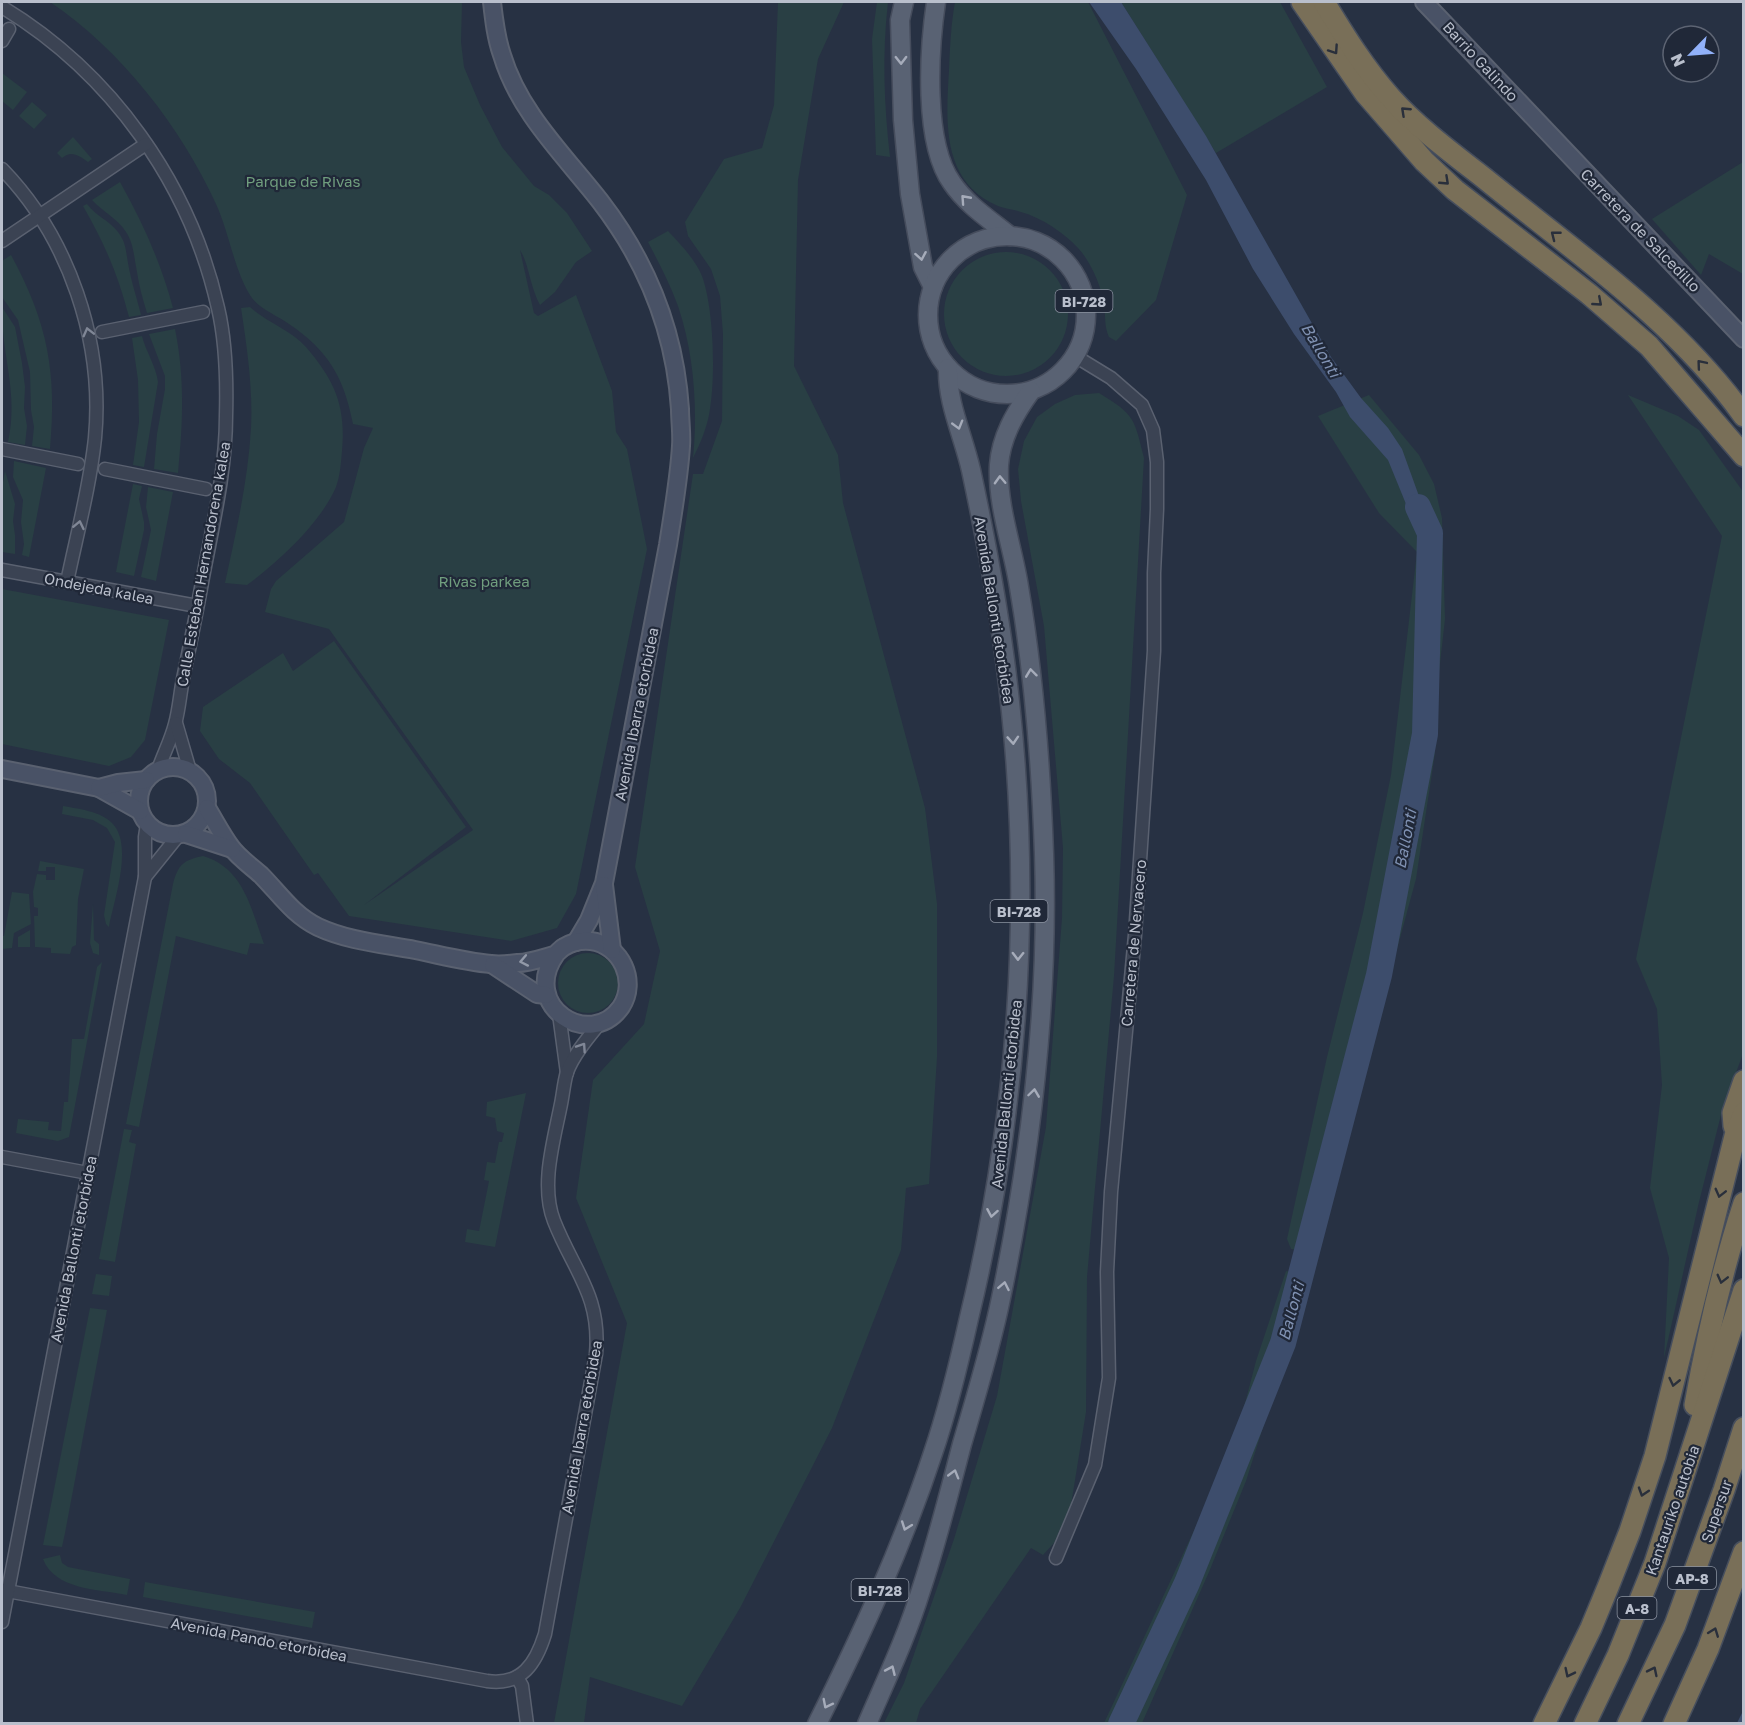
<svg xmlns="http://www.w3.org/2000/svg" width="1745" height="1725" viewBox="0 0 1745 1725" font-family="'Golos Text',sans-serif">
<rect width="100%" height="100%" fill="#273143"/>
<g fill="#293f44">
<path d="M50,2H462L461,42L464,67L480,105L502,147L534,186L549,195L567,213L592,251L576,262L555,292L540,305C530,287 529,264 520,250L534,313L538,316L576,295L612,391L616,432L627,449L647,549L576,894L557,928L511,941L349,916L318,873L314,875L250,783L219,759L200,731L203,707L283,653L293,671L334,641L466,827L364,905L473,830L329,629L265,612L271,589L276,581L344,522L364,448L373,428L353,424C344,378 329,351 289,324C278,316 260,309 252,298C235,274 229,232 216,204C181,127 121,50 50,2Z"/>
<path d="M778,2H844L818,59L798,180L794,366L838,455L843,503L925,808L937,904V1057L929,1184L906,1188L901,1250L832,1428L740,1608L682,1706L590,1677L584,1723H554L627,1323L576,1198L593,1080L644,1024L660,951L635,867L693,474H703L722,421L723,334L720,296L711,269L688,236L685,222L724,159L762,148L774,105Z"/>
<path d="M877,2H888C882,54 884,104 890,157L876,155L872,39Z"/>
<path d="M955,2H1088L1187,195L1156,300L1116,341L1109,337C1104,326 1106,318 1104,306C1102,287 1091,262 1078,248C1063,232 1042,218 1021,212C1013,209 1005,209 998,206C941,181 946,122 949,70C950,47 951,24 955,2Z"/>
<path d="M1121,2H1280L1327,87L1216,153Z"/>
<path d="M2,73L27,92L13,110L2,101Z"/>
<path d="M32,102L47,115L34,129L19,116Z"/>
<path d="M73,137L92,159L88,162C79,155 71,150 62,158L57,153Z"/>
<path d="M1743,162V274L1709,254L1701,275L1652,219Z"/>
<path d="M120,182C143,223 161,263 173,308L147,313C143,300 139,286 137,272C134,258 134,244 126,232C117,218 103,212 92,200Z"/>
<path d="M87,204C97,217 109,220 118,232C126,242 126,252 128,263C131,281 137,298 141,315L129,317C118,275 105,244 83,206Z"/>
<path d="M668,231C680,244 695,259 702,276C714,309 716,379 709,415C706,430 700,444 693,458C698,409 694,353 678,306C670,284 659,263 648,242Z"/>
<circle cx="1006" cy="314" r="62"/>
<path d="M11,255C48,323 57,373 50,449L32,446L34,427L31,410L30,372L18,320L2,297V261Z"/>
<path d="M2,307L15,327L22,363L25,387L24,408L27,426L25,445L8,442C19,392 1,355 2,307Z"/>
<path d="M250,307C266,322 291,330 306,347C335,381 346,406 342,451C341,463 340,476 336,487C320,524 278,562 247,585L225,583C236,532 248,481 251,428C253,388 247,348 241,308Z"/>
<path d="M175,329C185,378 183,424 178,473L154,469L157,434L165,389V376L149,334Z"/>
<path d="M142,336C146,352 156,366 158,382L144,467L133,465L139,422L138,380L132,338Z"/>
<path d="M1099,393C1135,415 1134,418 1144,458L1114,976L1087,1277L1086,1412L1071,1505L1054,1543L1043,1555L1031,1548L920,1709L916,1723H884L904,1683L954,1539L997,1396L1046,1127L1062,918L1063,848L1044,626L1021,501L1018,469L1024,441L1037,417L1055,404L1075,395Z"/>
<path d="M1369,395L1419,455L1434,484L1442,518L1445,619L1431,744L1435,753L1416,879L1330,1196L1317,1253L1291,1249L1287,1239L1327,1057L1363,913L1391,775L1417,552L1379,513L1318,416Z"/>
<path d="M1628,395L1678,416L1699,430L1744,493L1743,1054L1723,1107L1699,1202L1664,1358L1669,1258L1650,1188L1662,1085L1657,1009L1636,959L1722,536Z"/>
<path d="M14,461L46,468L29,557L22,555L24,544L21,522L23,500L13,477Z"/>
<path d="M5,471L15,504L13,521L15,535V554L2,552V488Z"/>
<path d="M133,484L142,486L139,499L144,522V530L134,576L116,572Z"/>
<path d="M148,487L173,492L156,581L141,577L151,530L146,507Z"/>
<path d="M2,589L169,620L145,740L131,757L109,766L2,744Z"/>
<path d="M63,806C79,809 100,811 112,823C134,845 114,900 109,927L106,924L104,915L115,842L107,828L93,820L62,814Z"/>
<path d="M203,856C244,868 251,909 264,944L250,943L247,955L176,936L139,1127L126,1124L173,884C178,865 183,860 203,856Z"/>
<path d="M40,861L84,869L78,899L76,945L72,947L70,954L51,953V948L35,947L34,916H38V908L34,907L33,892L37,874L46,875V880H55V867H46V871H38Z"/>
<path d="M12,892L29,894L31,924L14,933L12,948L2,949V936H4Z"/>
<path d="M93,904L94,940L99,944V955L93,953L90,943Z"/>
<path d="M30,930V947H18V937Z"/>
<circle cx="588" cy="983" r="30"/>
<path d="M102,962L69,1137L58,1141L16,1133L18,1119L49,1122L48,1130L61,1131L64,1102H68L72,1039H84L97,967Z"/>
<path d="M526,1093L495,1247L465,1242L467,1229L479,1231L489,1181L484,1180L487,1162L495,1163L499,1142H502L504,1133L497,1131L495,1118L486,1116L487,1102Z"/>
<path d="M124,1129L132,1130L129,1142L136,1144L115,1262L99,1259Z"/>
<path d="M1286,1271L1311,1276L1246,1481L1209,1572L1142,1723H1104L1219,1477L1238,1430L1256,1361Z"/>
<path d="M96,1274L112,1276L109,1296L92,1294Z"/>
<path d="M90,1308L107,1310L65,1533L62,1547L43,1545Z"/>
<path d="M60,1555L62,1563L68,1567L130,1579L127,1595C98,1589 55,1590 43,1559Z"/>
<path d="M145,1582L315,1612L312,1628L143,1597Z"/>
</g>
<path fill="#3d4d6c" d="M1089,2H1121L1206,136L1331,357L1361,398L1388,428L1402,449L1424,510L1430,533V542L1406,504L1388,460L1350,417L1336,392L1294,334L1253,269L1206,180L1136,69Z"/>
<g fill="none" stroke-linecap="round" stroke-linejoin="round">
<path stroke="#3d4d6c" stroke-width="4.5" d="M1739,1724L1744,1714"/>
<path stroke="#3d4d6c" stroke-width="26" d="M1121,1724L1187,1583L1283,1343L1379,975L1425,734L1430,533L1418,507"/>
<defs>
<g id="street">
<path d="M2,7C111,73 190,183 218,308C226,342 227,380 226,416C226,470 213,524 203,577C197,611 190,645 183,679C180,694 179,710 175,724C171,740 163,755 158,770"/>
<path d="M2,41L9,29"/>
<path d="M2,169C69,238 104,341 95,438C90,486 77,534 67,582"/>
<path d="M2,241L146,144"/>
<path d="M102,332L203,312"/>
<path d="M2,449L78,464"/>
<path d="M105,469L206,489"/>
<path d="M2,570L197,606"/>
<path d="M176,723L190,771"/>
<path d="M145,877L178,836"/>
<path d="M559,1014L567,1073"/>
<path d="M2,1157L88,1173"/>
<path d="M1056,1558L1095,1465L1109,1378L1107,1272L1111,1192L1135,935L1154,651V573L1157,509V462L1153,430L1142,405L1111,378L1075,356"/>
<path d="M2,1590L487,1681C522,1686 536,1663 545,1634L596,1354C601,1295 574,1272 554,1221C540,1185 554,1140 561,1104C563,1094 564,1082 567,1072C574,1054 588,1038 600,1023"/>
<path d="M2,1622L145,877V837L147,824"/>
<path d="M517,1677L522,1686L527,1724"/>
</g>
<g id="secondary">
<path d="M492,2C494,20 496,38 502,55C519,112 564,155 600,201C647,262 675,332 680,409C680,421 682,434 681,446C679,479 673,512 668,545L604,883L589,920L576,942"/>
<path d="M1424,2L1744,339"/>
<circle cx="173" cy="801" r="34"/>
<path d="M2,769L99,788L140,811"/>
<path d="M99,788L118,783L146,780"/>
<path d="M207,808C215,821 222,835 231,847C239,858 251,866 261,875C279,893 293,915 318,927C348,941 383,944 415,950C440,955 466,962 491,964C500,965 510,964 518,963C529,963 543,958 554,955C558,953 560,949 564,947C572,942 582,940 591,941C621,945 638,981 621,1007C590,1051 519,1006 556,954"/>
<path d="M186,834L232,849"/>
<path d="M604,885L612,950"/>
<path d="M493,965L537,994L546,995"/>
</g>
<g id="primary">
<path d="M904,2L900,20L903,120L910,194L923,267L933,287"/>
<path d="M936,2C929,49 923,143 952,183C967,205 989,219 1010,236"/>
<circle cx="1007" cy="315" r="79"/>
<path d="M817,1724C861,1636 902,1547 933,1453C948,1409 959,1363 969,1318C1017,1120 1032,914 1011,712C1003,630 988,549 971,470C963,435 947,403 948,368"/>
<path d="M867,1724C886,1680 907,1636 921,1590C937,1542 949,1493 962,1444C976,1396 991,1347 1001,1298C1031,1153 1049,1002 1044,854C1041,765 1034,675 1019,587C1013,548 997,506 999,465C1001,437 1015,413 1031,391"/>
</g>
<g id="highway">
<path d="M1302,2L1365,93L1424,161L1455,190L1589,294L1649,346L1744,456"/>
<path d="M1324,2C1344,35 1365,69 1391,98C1418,128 1452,153 1484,178C1575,252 1675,320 1744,416"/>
<path d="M1734,1126L1733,1113L1744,1081"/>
<path d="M1695,1405C1707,1337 1722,1269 1744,1203"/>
<path d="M1544,1724L1591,1628L1608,1587L1630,1531L1655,1456L1735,1136L1744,1113"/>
<path d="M1585,1724L1618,1655L1655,1563L1744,1290"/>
<path d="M1628,1724L1675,1625L1724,1490L1744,1428"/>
<path d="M1674,1724L1708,1649L1744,1552"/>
</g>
</defs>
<use href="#street" stroke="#5a6170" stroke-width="15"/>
<use href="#secondary" stroke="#5a6170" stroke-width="20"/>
<use href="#primary" stroke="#454c5c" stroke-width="21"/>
<use href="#highway" stroke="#464e5d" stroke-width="24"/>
<use href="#street" stroke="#3b4353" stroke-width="12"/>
<use href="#secondary" stroke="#495266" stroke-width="16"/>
<use href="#primary" stroke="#596273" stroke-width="18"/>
<use href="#highway" stroke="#796f58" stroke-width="21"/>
</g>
<defs><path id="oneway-chevron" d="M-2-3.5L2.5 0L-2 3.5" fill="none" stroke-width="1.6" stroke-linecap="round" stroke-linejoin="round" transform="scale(1.5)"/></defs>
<g stroke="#292f3b">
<use href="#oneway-chevron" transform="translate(1334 50) rotate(56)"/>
<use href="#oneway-chevron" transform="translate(1405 111) rotate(-137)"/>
<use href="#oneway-chevron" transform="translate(1445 181) rotate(43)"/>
<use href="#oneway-chevron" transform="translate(1555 235) rotate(-142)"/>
<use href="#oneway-chevron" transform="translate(1598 302) rotate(41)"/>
<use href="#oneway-chevron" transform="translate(1701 364) rotate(-130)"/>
<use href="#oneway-chevron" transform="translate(1720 1193) rotate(104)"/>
<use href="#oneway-chevron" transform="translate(1722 1279) rotate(104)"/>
<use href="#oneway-chevron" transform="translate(1674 1382) rotate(103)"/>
<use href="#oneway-chevron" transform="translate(1643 1492) rotate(108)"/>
<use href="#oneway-chevron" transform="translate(1714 1632) rotate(-69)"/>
<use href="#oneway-chevron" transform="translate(1653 1671) rotate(-64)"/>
<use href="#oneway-chevron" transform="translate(1569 1673) rotate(116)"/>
</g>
<g stroke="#a6acba">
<use href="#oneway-chevron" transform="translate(901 60) rotate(89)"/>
<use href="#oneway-chevron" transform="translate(965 199) rotate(-132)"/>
<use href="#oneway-chevron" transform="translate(921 256) rotate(80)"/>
<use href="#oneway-chevron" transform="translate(958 425) rotate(74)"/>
<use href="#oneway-chevron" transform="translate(1000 480) rotate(-92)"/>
<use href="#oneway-chevron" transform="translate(1031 673) rotate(-97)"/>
<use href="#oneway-chevron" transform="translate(1013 740) rotate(86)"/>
<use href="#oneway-chevron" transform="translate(1018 956) rotate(91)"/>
<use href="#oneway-chevron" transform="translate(1034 1093) rotate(-82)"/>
<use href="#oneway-chevron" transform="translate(992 1213) rotate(100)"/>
<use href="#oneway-chevron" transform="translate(1004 1286) rotate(-79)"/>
<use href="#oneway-chevron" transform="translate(954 1474) rotate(-74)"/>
<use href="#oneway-chevron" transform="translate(906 1526) rotate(110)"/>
<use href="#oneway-chevron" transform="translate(891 1670) rotate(-66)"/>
<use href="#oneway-chevron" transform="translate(827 1704) rotate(117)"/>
</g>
<g stroke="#808796">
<use href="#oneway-chevron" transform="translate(88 332) rotate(-104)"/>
<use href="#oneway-chevron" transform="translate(79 525) rotate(-78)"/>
<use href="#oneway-chevron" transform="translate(582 1047) rotate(-56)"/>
</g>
<use stroke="#9299a8" href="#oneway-chevron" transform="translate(524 961) rotate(169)"/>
<g text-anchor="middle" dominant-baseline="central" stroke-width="4.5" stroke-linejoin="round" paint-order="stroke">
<g fill="#202838" stroke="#8b92a0" stroke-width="1.5">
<rect x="1055.5" y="290" width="57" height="22" rx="4.5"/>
<rect x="990.5" y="900" width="57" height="22" rx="4.5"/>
<rect x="1668" y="1567" width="48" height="22" rx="4.5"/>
<rect x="851.5" y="1579" width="57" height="22" rx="4.5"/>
<rect x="1617.5" y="1597" width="39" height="22" rx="4.5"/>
</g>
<g font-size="14" font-weight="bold" fill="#b9bfcc">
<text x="1084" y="301">BI-728</text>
<text x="1019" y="911">BI-728</text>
<text x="1692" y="1578">AP-8</text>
<text x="880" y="1590">BI-728</text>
<text x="1637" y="1608">A-8</text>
</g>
<g font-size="15" fill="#b9bfcc" stroke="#202838">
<text transform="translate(1481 61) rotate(47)">Barrio Galindo</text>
<text transform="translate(1641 230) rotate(46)">Carretera de Salcedillo</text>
<text transform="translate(203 564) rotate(-80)">Calle Esteban Hernandorena kalea</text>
<text transform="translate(99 588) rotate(11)">Ondejeda kalea</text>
<text transform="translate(995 610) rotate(81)">Avenida Ballonti etorbidea</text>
<text transform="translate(636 714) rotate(-79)">Avenida Ibarra etorbidea</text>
<text transform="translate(1133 943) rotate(-85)">Carretera de Nervacero</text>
<text transform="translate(1006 1094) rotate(-84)">Avenida Ballonti etorbidea</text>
<text transform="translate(73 1249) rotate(-79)">Avenida Ballonti etorbidea</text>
<text transform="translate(581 1427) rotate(-80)">Avenida Ibarra etorbidea</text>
<text transform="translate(1672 1510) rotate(-71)">Kantauriko autobia</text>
<text transform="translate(1716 1511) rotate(-71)">Supersur</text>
<text transform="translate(259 1639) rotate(11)">Avenida Pando etorbidea</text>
</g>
<g font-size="15" fill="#709e7e" stroke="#202838">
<text x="303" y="181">Parque de Rivas</text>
<text x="484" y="581">Rivas parkea</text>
</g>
<g font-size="16" font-style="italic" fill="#8092b3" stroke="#202838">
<text transform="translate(1321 350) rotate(59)">Ballonti</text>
<text transform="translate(1405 839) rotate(-79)">Ballonti</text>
<text transform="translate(1291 1311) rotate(-75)">Ballonti</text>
</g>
</g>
<rect width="1745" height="1725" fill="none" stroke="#b9bfcc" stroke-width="6"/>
<g transform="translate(1691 54) rotate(245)"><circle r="28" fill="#202838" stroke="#5d6473" stroke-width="1.5"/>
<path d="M0-4.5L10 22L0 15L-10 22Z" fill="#91b1f9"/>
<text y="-9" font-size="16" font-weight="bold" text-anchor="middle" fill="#b9bfcc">N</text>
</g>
</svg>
